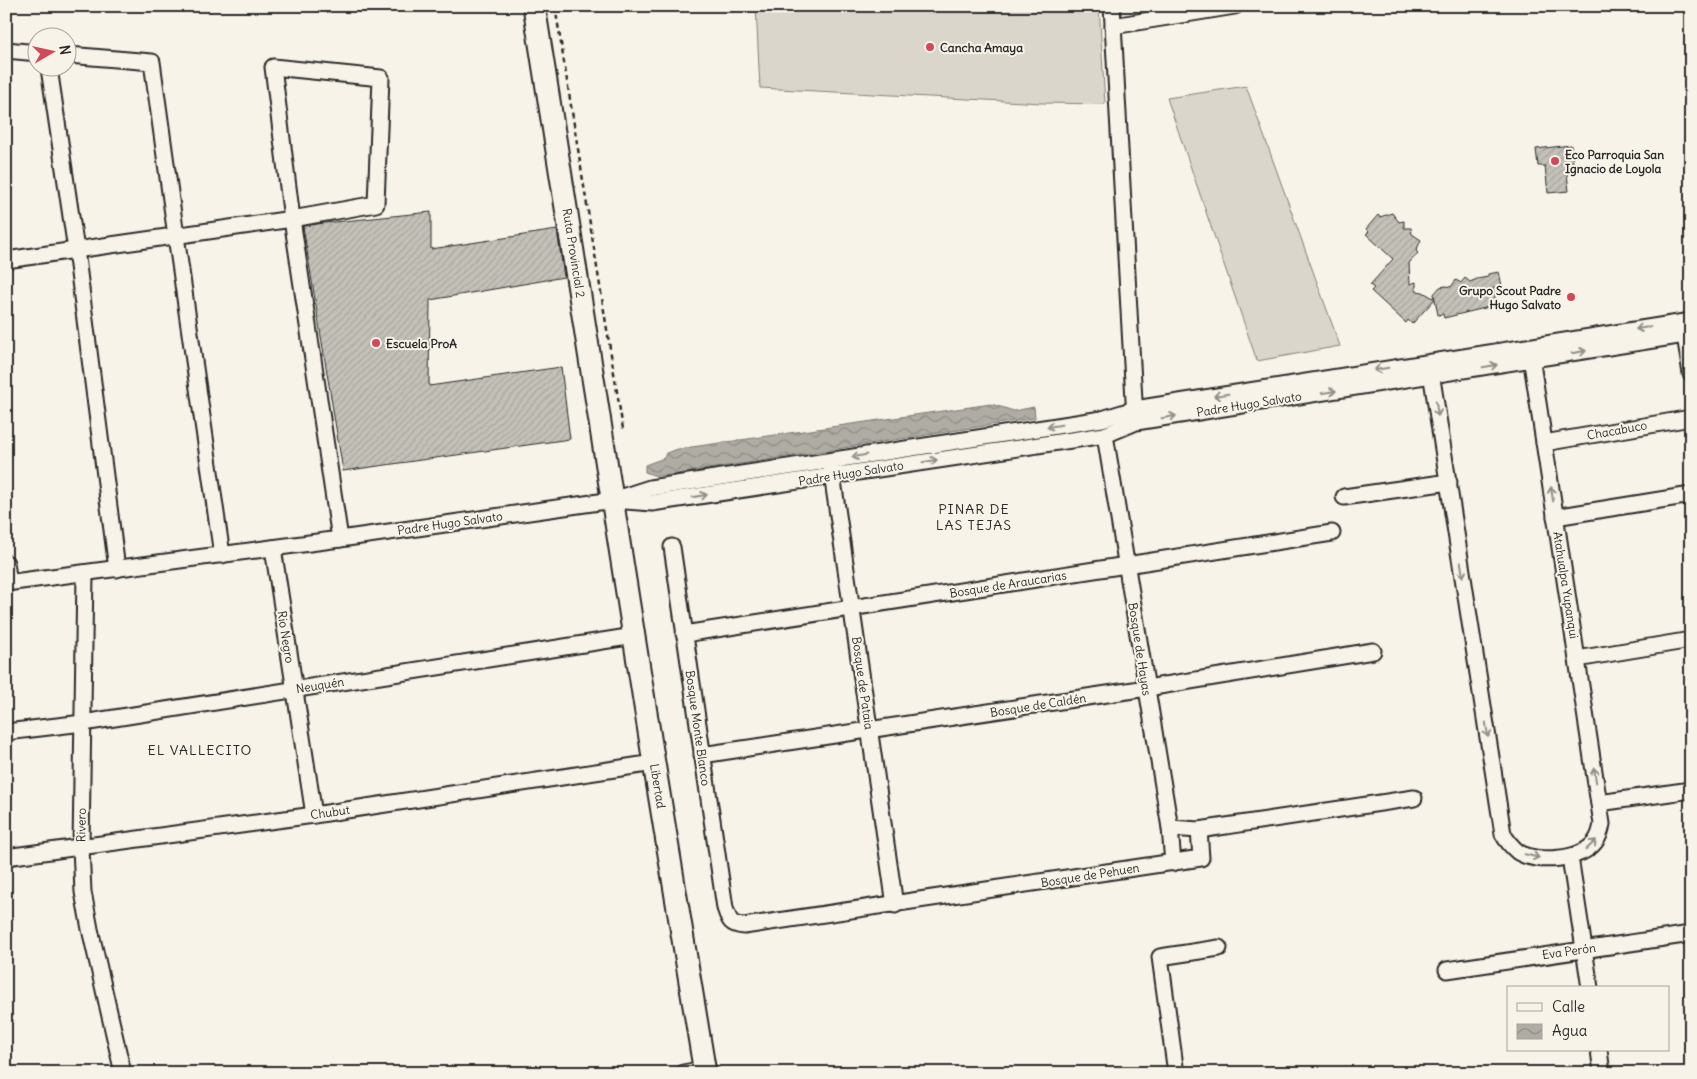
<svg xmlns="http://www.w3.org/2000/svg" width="1697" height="1079" viewBox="0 0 1697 1079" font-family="Delius,sans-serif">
<defs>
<pattern id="water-waves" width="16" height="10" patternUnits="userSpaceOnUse" patternTransform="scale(1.25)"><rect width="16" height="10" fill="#afaca4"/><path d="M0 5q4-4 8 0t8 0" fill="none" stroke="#8f8c86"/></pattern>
<pattern id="building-hatch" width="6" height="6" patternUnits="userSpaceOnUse" patternTransform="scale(1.25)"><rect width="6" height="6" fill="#c4c1b9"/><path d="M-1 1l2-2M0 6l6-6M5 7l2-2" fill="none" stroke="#a9a69f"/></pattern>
</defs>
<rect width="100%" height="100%" fill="#f7f3e8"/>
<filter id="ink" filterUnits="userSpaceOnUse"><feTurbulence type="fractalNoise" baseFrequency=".02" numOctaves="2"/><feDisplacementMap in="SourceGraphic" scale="10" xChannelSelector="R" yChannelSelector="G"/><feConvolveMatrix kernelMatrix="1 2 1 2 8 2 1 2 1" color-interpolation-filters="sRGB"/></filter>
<g filter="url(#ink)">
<g fill="#dad6cc" stroke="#82807c">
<path d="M756,6H1099L1105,104L1042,103L760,88Z"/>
<path d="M1246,86L1340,346L1257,361L1167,98Z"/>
</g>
<path fill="url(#water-waves)" stroke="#7a7874" d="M991,404L1014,411L1034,407L1035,418L670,475L656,476L645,472V465L664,458L666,453L678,449Z"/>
<g fill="url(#building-hatch)" stroke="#2b2b2b">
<path d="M1571,145L1573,163L1566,164L1569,191L1548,193L1545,166H1538L1536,149Z"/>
<path d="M431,212V249L557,230L564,277L430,300L429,386L561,367L570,439L343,471L303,226L325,223Z"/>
<path d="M1392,213L1399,222L1404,221V228H1411L1412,234L1421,240L1416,251L1418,253L1409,263L1410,284L1416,282V291L1423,292L1435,299L1412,324L1408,320L1406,323L1371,291L1374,288L1370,285L1393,259L1366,234L1369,232L1366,229L1378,215L1380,217Z"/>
<path d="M1499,272L1502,286L1493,288L1496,302L1488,304L1489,307L1444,318L1443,314L1438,315L1434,294L1440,287L1446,286L1451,287L1456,280L1461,283L1465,278L1470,282L1477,279L1488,277V274Z"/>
</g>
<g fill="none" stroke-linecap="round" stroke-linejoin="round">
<defs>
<g id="street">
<path d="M1112,6L1135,418"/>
<path d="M1113,26L1235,6"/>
<path d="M6,50L38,53"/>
<path d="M68,55L152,62L176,236L222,555"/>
<path d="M49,68L76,250L117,569"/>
<path d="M6,260L292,219L376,204L381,78L273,67L292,219L340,539"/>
<path d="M1685,335L1691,374"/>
<path d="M1430,366L1503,834C1507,841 1512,847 1518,852C1537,864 1581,860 1595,842C1599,837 1601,830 1602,824L1530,350"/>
<path d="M1105,435L1170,828L1173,863"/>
<path d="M1544,443L1691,418"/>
<path d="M831,467L895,905"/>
<path d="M1344,497L1449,482"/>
<path d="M619,498L650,488L1102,419L1135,409L1691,321"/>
<path d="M1555,517L1691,495"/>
<path d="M672,547L725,908C729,920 730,925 744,926L1201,858L1199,830L1414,798"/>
<path d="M273,548L314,815"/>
<path d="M6,563L9,583"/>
<path d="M85,573L81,847L83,892L90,929L123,1073"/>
<path d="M6,583L340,539L613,500L652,503L1105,435L1136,422L1691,334"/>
<path d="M684,634L1332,533"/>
<path d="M1577,659L1691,640"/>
<path d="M6,732L83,723L634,636"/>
<path d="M702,755L1147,688L1373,651"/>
<path d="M1599,803L1691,790"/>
<path d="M1170,828L1199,830"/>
<path d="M6,857L314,815L654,763"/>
<path d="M1570,857L1590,988"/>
<path d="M1447,970L1691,934"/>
<path d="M1599,1050L1602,1073"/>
<path d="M683,1073L705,1069L712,1073"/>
<path d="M1176,1073L1160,957L1219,948"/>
</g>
<path id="secondary" d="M534,6L654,763L705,1073"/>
</defs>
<use href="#street" stroke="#2b2b2b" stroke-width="19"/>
<use href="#secondary" stroke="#2b2b2b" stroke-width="25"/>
<path stroke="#2b2b2b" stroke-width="2.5" stroke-dasharray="5 4" stroke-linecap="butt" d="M555,6L623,429"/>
<use href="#street" stroke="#f7f3e8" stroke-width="15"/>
<use href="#secondary" stroke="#f7f3e8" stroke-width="21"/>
</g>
<defs><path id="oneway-shaft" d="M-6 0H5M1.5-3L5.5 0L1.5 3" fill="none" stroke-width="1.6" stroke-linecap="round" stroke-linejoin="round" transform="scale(1.25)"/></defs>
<g stroke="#918f8a">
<use href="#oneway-shaft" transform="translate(1643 328) rotate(171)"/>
<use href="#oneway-shaft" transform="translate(1579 352) rotate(-9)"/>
<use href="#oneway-shaft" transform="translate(1490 366) rotate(-9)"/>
<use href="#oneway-shaft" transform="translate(1381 369) rotate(171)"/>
<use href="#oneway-shaft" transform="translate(1329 392) rotate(-9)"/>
<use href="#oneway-shaft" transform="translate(1221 395) rotate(171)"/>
<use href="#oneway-shaft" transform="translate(1437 409) rotate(81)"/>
<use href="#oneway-shaft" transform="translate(1169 417) rotate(-9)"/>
<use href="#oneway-shaft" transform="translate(1054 426) rotate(171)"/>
<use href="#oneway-shaft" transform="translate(859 456) rotate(171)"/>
<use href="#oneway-shaft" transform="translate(930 461) rotate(-9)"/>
<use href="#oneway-shaft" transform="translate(1552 494) rotate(-99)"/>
<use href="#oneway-shaft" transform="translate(700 496) rotate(-9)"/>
<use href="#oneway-shaft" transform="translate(1462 570) rotate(81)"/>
<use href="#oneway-shaft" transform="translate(1487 730) rotate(81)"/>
<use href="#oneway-shaft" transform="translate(1595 775) rotate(-99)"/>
<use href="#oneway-shaft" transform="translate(1591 845) rotate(-44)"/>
<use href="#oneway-shaft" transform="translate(1532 856) rotate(13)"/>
</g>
</g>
<g fill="#d1495b" stroke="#f7f3e8" stroke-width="2">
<circle cx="930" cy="47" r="5"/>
<circle cx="1555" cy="161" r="5"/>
<circle cx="1571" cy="297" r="5"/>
<circle cx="376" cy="343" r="5"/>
</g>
<g text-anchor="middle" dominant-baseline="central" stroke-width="4" stroke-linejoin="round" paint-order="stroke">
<g font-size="12" font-weight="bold" fill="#2b2b2b" stroke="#f7f3e8" text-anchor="start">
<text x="940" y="47">Cancha Amaya</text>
<text x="1565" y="154">Eco Parroquia San<tspan x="1565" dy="14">Ignacio de Loyola</tspan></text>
<text x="1561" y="290" text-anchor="end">Grupo Scout Padre<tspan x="1561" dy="14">Hugo Salvato</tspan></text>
<text x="386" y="343">Escuela ProA</text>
</g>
<g font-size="12" fill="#2b2b2b" stroke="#f7f3e8">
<text transform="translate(574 253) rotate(81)">Ruta Provincial 2</text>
<text transform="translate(1249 404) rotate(-9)">Padre Hugo Salvato</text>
<text transform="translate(1617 430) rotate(-10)">Chacabuco</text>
<text transform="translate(851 473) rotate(-9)">Padre Hugo Salvato</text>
<text transform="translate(450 523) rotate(-8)">Padre Hugo Salvato</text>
<text transform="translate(1008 584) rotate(-9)">Bosque de Araucarias</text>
<text transform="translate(1566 585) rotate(81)">Atahualpa Yupanqui</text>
<text transform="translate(286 637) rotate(81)">Rio Negro</text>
<text transform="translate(1140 649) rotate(81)">Bosque de Hayas</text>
<text transform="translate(863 683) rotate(82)">Bosque de Pataia</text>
<text transform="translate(320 685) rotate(-9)">Neuquén</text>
<text transform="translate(1038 705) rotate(-9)">Bosque de Caldén</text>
<text transform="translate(698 728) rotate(82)">Bosque Monte Blanco</text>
<text transform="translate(658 786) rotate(81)">Libertad</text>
<text transform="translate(330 812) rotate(-8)">Chubut</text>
<text transform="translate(81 825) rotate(-89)">Rivero</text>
<text transform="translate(1090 875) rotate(-9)">Bosque de Pehuen</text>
<text transform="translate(1569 951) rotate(-8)">Eva Perón</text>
</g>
<g font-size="14" letter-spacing="1" fill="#2b2b2b" stroke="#f7f3e8">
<text x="974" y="509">PINAR DE<tspan x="974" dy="16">LAS TEJAS</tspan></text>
<text x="200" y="750">EL VALLECITO</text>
</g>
</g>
<rect width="1697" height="1079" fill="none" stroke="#f7f3e8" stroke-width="25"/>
<rect x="12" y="12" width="1672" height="1054" fill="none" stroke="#2b2b2b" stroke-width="2" filter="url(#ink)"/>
<rect x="1507" y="986" width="162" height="65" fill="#f7f3e8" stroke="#a5a39c"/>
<rect x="1517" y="1003" width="25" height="8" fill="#f7f3e8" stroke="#a5a39c"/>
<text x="1552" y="1012" font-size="15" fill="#2b2b2b">Calle</text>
<rect x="1517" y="1024" width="25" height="15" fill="url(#water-waves)" stroke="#a5a39c"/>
<text x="1552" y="1036" font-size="15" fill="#2b2b2b">Agua</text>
<g transform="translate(52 52) rotate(81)"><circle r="24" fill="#f7f3e8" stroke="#a5a39c"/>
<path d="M0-4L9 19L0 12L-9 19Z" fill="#d1495b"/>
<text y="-8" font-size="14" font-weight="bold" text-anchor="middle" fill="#2b2b2b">N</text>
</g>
</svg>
